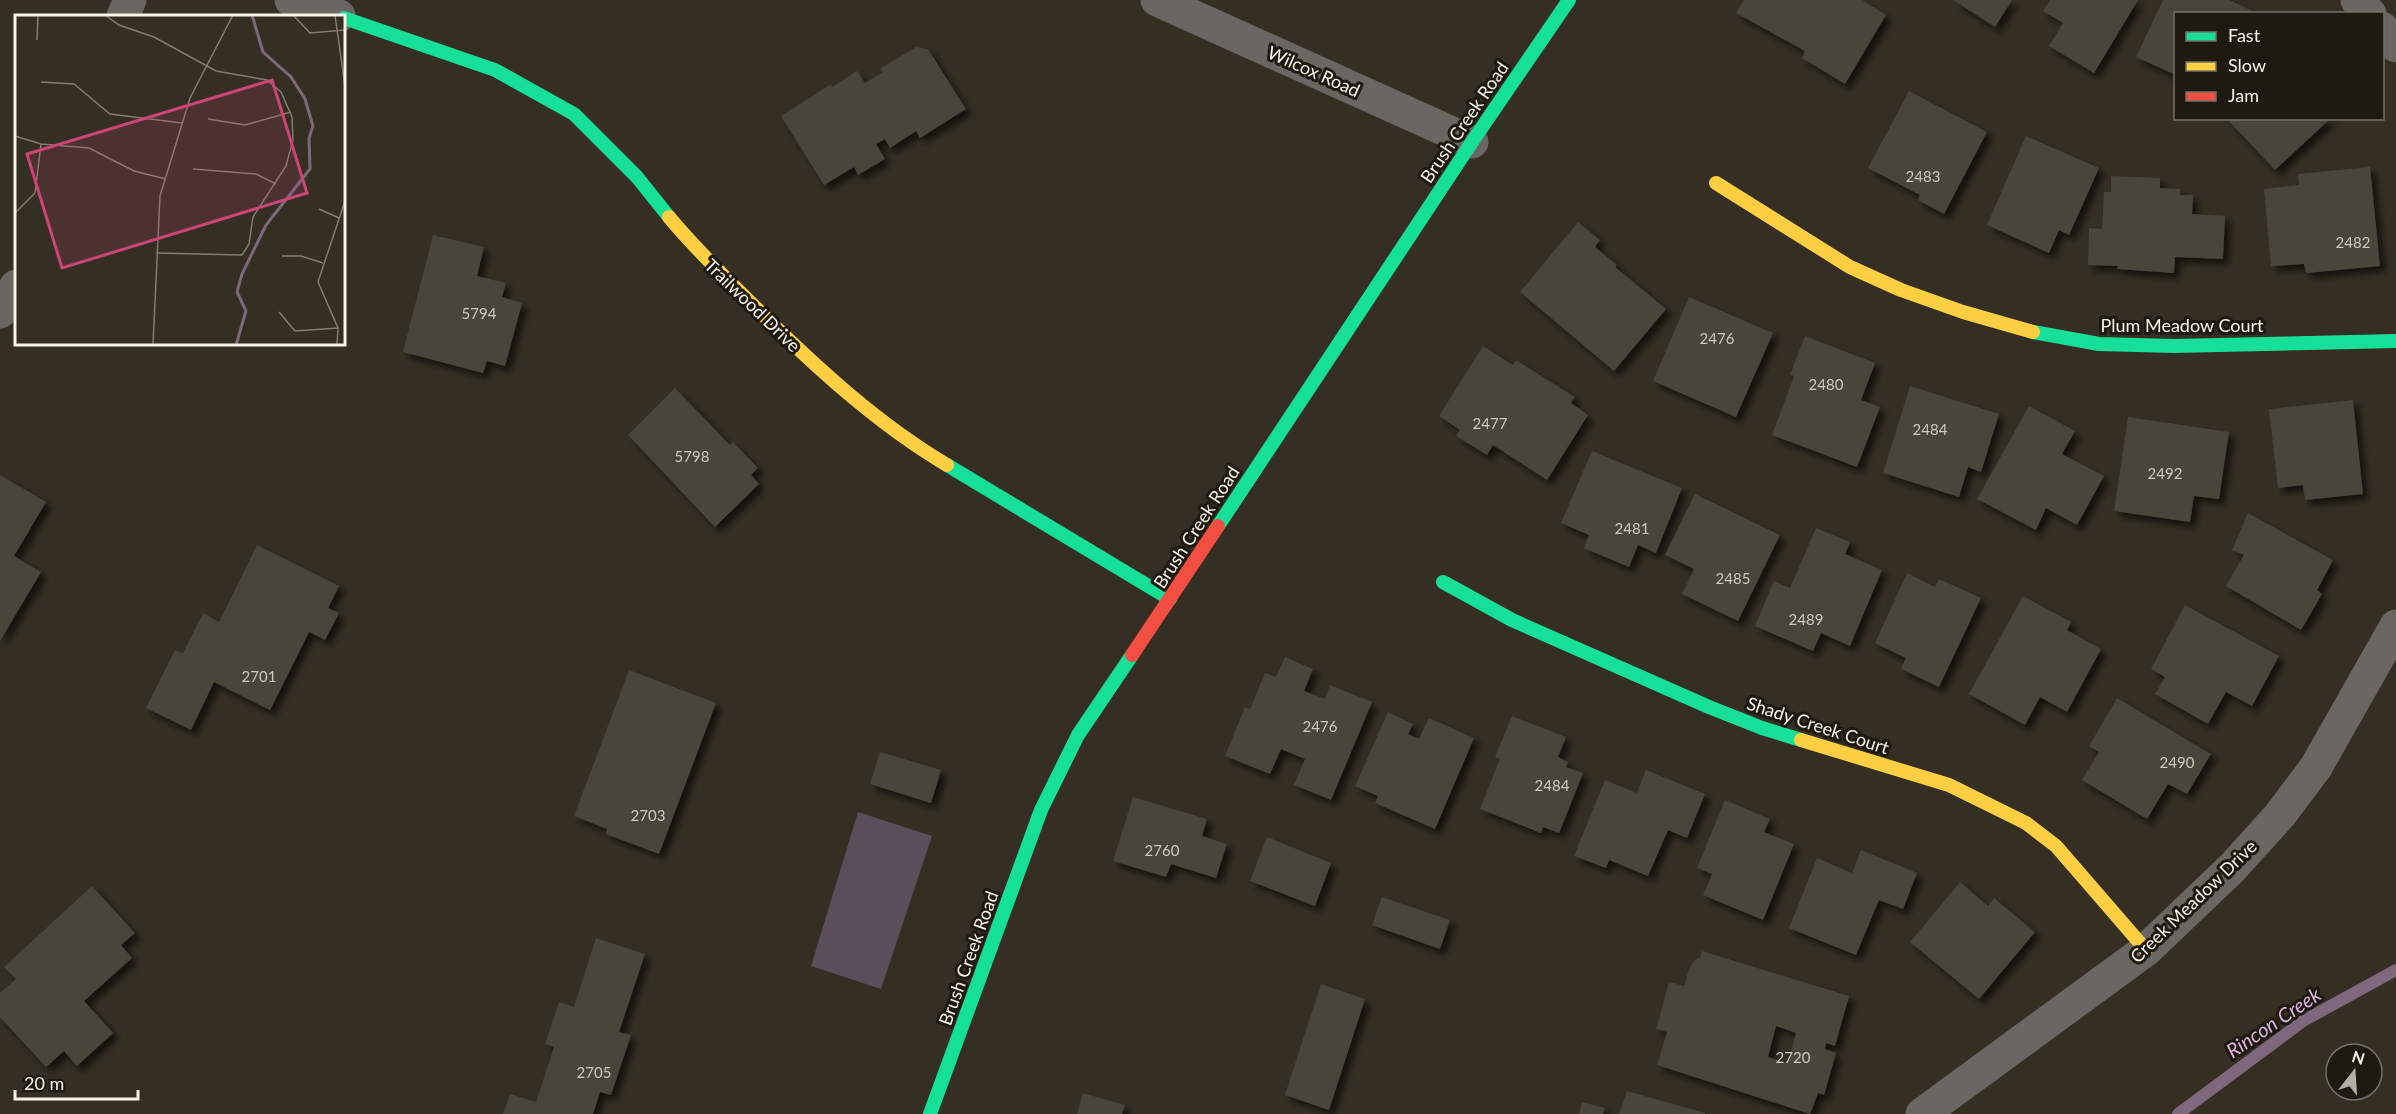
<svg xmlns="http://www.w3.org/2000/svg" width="2396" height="1114" viewBox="0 0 2396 1114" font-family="Lato,sans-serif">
<defs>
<filter id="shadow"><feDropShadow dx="5.5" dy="5.5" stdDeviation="3" flood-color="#0009"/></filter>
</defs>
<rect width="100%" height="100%" fill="#342e23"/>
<path fill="#5c4d5b" d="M858,812L932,836L881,989L811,966Z"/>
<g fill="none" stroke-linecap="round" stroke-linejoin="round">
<path stroke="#7d687d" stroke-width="12" d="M2178,1114L2303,1021L2396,970"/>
</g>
<g fill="#49443b" fill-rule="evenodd" filter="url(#shadow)">
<path d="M1744,0H1862L1886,15L1845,84L1802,58L1805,51L1736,13Z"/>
<path d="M1953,0H2012L1995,27Z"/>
<path d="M2050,0H2138L2094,73L2049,46L2063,23L2043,11Z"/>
<path d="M2163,0H2229L2259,14H2176V75L2136,57Z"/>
<path d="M916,47L928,49L966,109L920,138L916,131L890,148L885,139L876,144L885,159L858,175L854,167L824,185L781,116L831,84L832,87L857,71L865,83L883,72L880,69Z"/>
<path d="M1909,91L1987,132L1944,214L1918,200L1920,195L1868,168Z"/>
<path d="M2226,118H2331L2275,170Z"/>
<path d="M2026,136L2099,168L2069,235L2059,230L2049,253L1987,225Z"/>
<path d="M2370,167L2380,266L2306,273L2304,264L2271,266L2264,189L2299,185L2298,174Z"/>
<path d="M2111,176L2160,178V188L2180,189V195H2193L2192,214L2225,216L2223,259L2175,257L2174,273L2117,269L2118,266L2088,265L2089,228L2102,229L2104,192H2111Z"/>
<path d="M1578,222L1600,240L1595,247L1617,265L1615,267L1666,309L1614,371L1520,292Z"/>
<path d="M433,235L484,247L477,276L506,283L502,297L522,303L505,366L487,361L483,373L403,352Z"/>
<path d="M1689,297L1773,333L1736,417L1653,381Z"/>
<path d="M1805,336L1875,363L1861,400L1880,407L1857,467L1772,435L1794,376L1790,375Z"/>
<path d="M1483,346L1513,365L1516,360L1575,397L1571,403L1588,415L1547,480L1493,445L1487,455L1456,436L1460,430L1439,416Z"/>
<path d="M1910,386L1999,414L1981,472L1968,467L1959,497L1883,473Z"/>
<path d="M675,388L730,445L733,442L758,468L751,475L759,484L715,527L628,435Z"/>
<path d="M2353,400L2363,494L2305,500L2303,485L2278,488L2269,409Z"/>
<path d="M2029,406L2075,431L2062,454L2104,476L2077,525L2046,508L2036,530L1977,499Z"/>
<path d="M2128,417L2229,432L2219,499L2194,496L2190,522L2114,511Z"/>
<path d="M1592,451L1682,488L1656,553L1638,545L1629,567L1584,548L1589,535L1561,523Z"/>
<path d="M0,475L46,502L14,556L41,572L0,641Z"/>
<path d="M1695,494L1780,535L1738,621L1682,594L1694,569L1665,555Z"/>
<path d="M2248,513L2333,560L2317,590L2322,594L2301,630L2226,586L2244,555L2232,550Z"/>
<path d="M1816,528L1850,542L1845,554L1882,570L1850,646L1821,633L1813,651L1755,626L1774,581L1790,588Z"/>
<path d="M257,545L339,586L328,608L339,613L325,640L309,632L270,710L214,682L191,730L146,708L175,650L183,653L203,613L219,622Z"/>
<path d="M1907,573L1935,587L1939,579L1981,598L1939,687L1901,669L1906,658L1875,643Z"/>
<path d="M2023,596L2071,622L2067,630L2101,649L2067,712L2040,697L2025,725L1969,694Z"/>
<path d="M2185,605L2279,656L2252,706L2226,692L2208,724L2155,694L2165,677L2151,669Z"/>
<path d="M1285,657L1313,669L1304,691L1325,699L1330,685L1372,702L1331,800L1294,785L1305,759L1281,749L1270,774L1225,756L1245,707L1250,709L1265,673L1276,677Z"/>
<path d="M629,670L716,703L659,854L606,834L607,829L574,816Z"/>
<path d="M2117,698L2211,754L2187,794L2168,784L2147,819L2082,780L2099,752L2089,746Z"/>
<path d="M1388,712L1413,724L1408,734L1419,739L1429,718L1474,738L1435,829L1375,803L1378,796L1355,786Z"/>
<path d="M1512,716L1566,737L1558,757L1568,762L1566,767L1583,773L1559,833L1543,827L1541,833L1480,809L1500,759L1495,757Z"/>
<path d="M880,752L941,770L931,803L870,784Z"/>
<path d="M1646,770L1705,794L1687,838L1668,830L1648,876L1609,860L1606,868L1574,856L1605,780L1637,793Z"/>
<path d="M1133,797L1207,819L1202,836L1227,844L1216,878L1171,864L1166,877L1113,861Z"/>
<path d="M1725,800L1770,819L1764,832L1794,844L1763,920L1703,895L1712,874L1697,868Z"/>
<path d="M1267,837L1331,863L1315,906L1250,881Z"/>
<path d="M1861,850L1917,873L1903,909L1879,900L1856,955L1789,928L1817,858L1852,873Z"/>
<path d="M1960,882L1988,906L1994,898L2035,932L1979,999L1910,942Z"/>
<path d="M92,886L135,933L121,945L132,958L84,1001L113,1033L77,1066L64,1051L46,1067L0,1017V993L16,979L4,967Z"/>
<path d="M1382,897L1450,920L1440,949L1372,925Z"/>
<path d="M596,938L645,954L619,1032L631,1035L611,1095L600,1092L593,1114H503L510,1094L536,1102L554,1047L545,1044L559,1002L574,1007Z"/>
<path d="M1702,951L1849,996L1835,1046L1826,1043L1825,1049L1836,1053L1824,1095L1818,1093L1810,1114L1657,1065L1667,1032L1656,1029L1669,982L1684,986L1689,969L1694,961L1700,957ZM1776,1026L1796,1033L1788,1063L1768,1057Z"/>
<path d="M1321,984L1365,999L1329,1110L1285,1095Z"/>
<path d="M1627,1091L1705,1113V1114H1619Z"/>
<path d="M1083,1093L1125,1105L1122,1114H1077Z"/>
<path d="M1582,1102L1605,1108L1603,1114H1579Z"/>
</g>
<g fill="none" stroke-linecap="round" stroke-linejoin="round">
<g stroke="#6a6661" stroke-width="33">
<path d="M291,0L339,16"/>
<path d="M1157,0L1472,142"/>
<path d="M2357,0L2370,14"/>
<path d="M123,16L130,0"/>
<path d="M2382,28L2396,46"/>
<path d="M0,312L16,286"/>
<path d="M1922,1114L2146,950L2232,868L2280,815L2316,767L2396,626"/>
</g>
<g stroke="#16e098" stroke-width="14">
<path d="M344,18L495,70L574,114L637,177L669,217"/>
<path d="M2033,332L2099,344L2174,346L2396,341"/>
<path d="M947,465L1170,599"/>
<path d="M1218,526L1472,142L1569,0"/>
<path d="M1443,582L1512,620L1709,707L1762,728L1801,740"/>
<path d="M930,1114L1041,810L1078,735L1132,655"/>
</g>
<g stroke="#ffcf43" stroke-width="14">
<path d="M1716,183L1850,267L1901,290L1963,312L2033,332"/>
<path d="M669,217C697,251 729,281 760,312C818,369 878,424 947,465"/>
<path d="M1801,740L1949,785L2026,823L2056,846L2146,950"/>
</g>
<path stroke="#f24e42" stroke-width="14" d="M1132,655L1218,526"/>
</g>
<g text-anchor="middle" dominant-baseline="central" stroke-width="6" stroke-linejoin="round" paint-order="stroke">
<g font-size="15" fill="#cdc7bc">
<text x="1923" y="176">2483</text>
<text x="2353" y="242">2482</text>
<text x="479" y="313">5794</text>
<text x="1717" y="338">2476</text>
<text x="1826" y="384">2480</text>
<text x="1490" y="423">2477</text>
<text x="1930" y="429">2484</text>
<text x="692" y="456">5798</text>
<text x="2165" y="473">2492</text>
<text x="1632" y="528">2481</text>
<text x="1733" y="578">2485</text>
<text x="1806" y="619">2489</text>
<text x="259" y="676">2701</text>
<text x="1320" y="726">2476</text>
<text x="2177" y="762">2490</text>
<text x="1552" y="785">2484</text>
<text x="648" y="815">2703</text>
<text x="1162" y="850">2760</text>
<text x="1793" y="1057">2720</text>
<text x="594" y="1072">2705</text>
</g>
<g font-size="18" fill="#f9f3e7" stroke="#1e1911">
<text transform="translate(1314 71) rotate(24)">Wilcox Road</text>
<text transform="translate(1464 122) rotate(-56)">Brush Creek Road</text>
<text transform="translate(753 305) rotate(44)">Trailwood Drive</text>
<text x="2182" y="325">Plum Meadow Court</text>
<text transform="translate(1196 527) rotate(-57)">Brush Creek Road</text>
<text transform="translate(1818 725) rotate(18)">Shady Creek Court</text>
<text transform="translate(2193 901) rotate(-44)">Creek Meadow Drive</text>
<text transform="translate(968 958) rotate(-70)">Brush Creek Road</text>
</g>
<g font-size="20" font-style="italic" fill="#dbb3de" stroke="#1e1911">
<text transform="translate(2273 1022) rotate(-34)">Rincon Creek</text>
</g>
</g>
<g transform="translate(15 15)">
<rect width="330" height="330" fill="#342e23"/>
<path fill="none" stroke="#7d687d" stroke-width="3" d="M221,330L231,296L222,277L227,259L251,210L295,154L294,123L298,111L290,84L276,62L248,37L237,0"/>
<path fill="none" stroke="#837d71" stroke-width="1.5" d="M90,0L104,10L139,22L201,56L252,65L266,77L277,102L278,125L271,151L238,202L234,229L227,240L141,238M278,0L295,18L330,15M320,0L330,71M22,25L23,0M26,67L59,69L95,99L167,108M193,104L230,110L276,97M0,121L26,129L74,133L119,156L151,164M178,154L241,159L261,169M304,194L324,203M0,198L20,178L26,129M267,241H286L308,248M264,297L280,316L323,313M138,330L145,181L175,83L218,0M322,330L323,313L303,267L330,186"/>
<path fill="#cd4477" fill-opacity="0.15" stroke="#cd4477" stroke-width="3" d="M257,65L292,178L47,253L12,139Z"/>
<rect width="330" height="330" fill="none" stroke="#f9f3e7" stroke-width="3"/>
</g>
<rect x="2174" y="12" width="210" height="108" fill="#1e1911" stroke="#767067" stroke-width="1.5"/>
<rect x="2186" y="32" width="30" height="9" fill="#16e098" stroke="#767067" stroke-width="1.5"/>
<text x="2228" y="42" font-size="18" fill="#f9f3e7">Fast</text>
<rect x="2186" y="62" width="30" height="9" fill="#ffcf43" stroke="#767067" stroke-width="1.5"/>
<text x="2228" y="72" font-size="18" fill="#f9f3e7">Slow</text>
<rect x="2186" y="92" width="30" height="9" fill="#f24e42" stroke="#767067" stroke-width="1.5"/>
<text x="2228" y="102" font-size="18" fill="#f9f3e7">Jam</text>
<g transform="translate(2354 1072) rotate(17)"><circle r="28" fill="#1e1911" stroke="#767067" stroke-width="1.5"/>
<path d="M0-4.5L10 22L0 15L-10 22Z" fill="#b4aea2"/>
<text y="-9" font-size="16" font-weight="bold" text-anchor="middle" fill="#f9f3e7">N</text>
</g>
<path d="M15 1090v9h123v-9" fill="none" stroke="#f9f3e7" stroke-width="3"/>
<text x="24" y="1090" font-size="18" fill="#f9f3e7" stroke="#1e1911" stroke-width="4.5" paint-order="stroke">20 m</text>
</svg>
